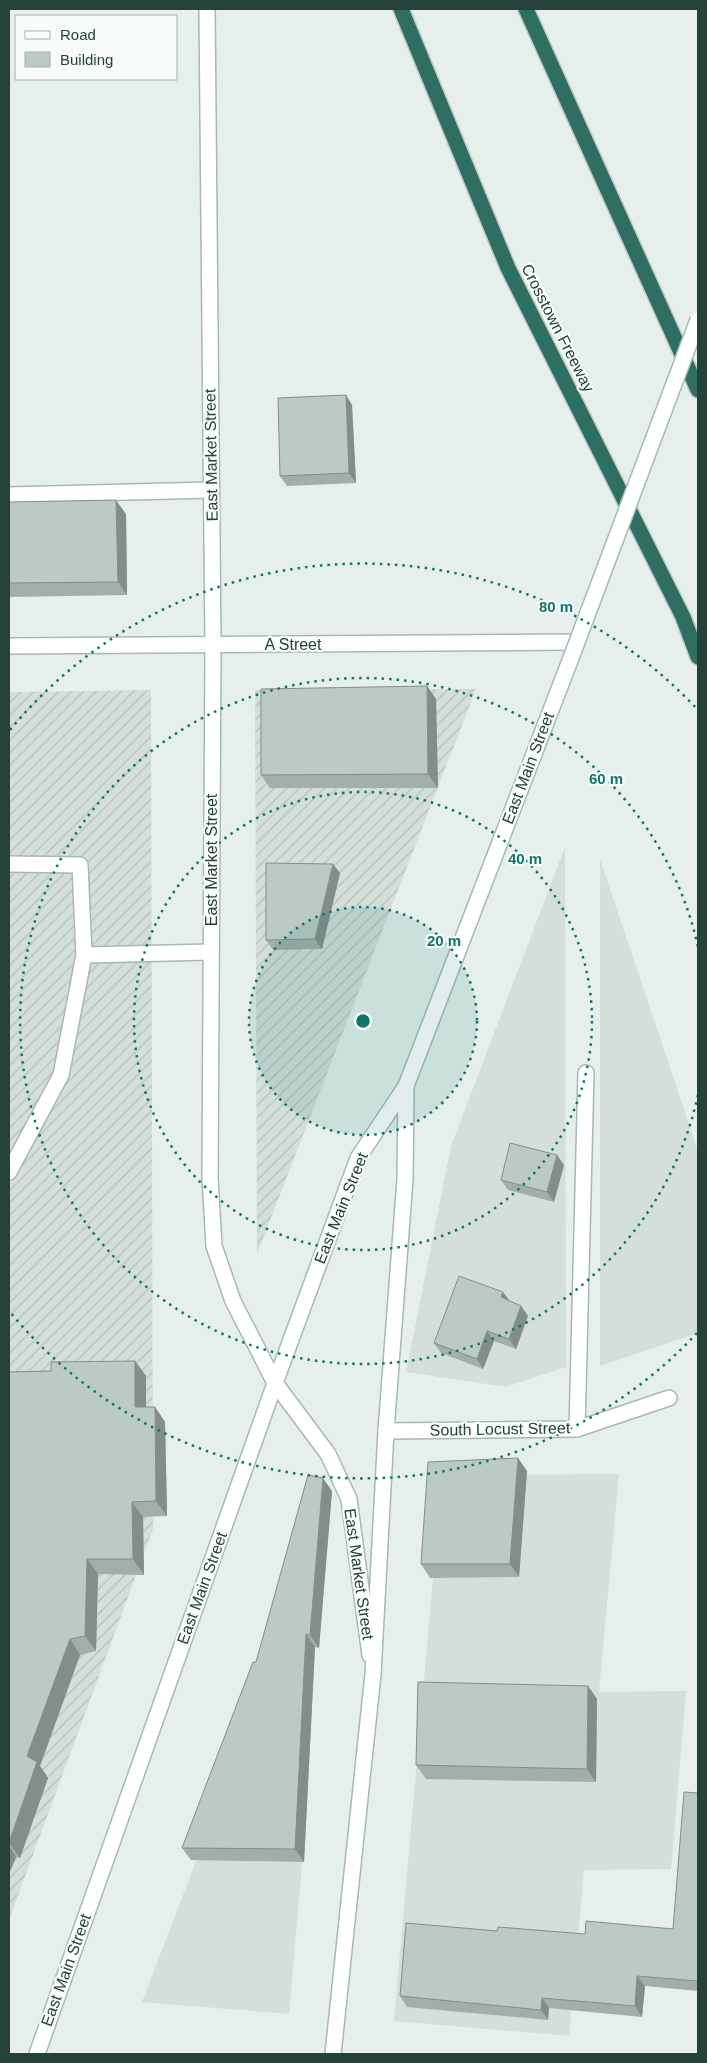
<svg xmlns="http://www.w3.org/2000/svg" width="707" height="2063" viewBox="0 0 707 2063" font-family="Helvetica,sans-serif">
<defs>
<pattern id="industrial-furrows" width="10" height="10" patternUnits="userSpaceOnUse" patternTransform="scale(1.25)"><rect width="10" height="10" fill="#d4dfda"/><path d="M-1 1l2-2M0 10L10 0M9 11l2-2" fill="none" stroke="#b6c1bc"/></pattern>
</defs>
<rect width="100%" height="100%" fill="#e6efeb"/>
<g fill="#d4dfda">
<path d="M565,847L566,1367L506,1387L406,1372L451,1146Z"/>
<path d="M600,859L698,1151V1333L600,1366Z"/>
<path d="M619,1474L599,1692L686,1691L671,1869L584,1870L569,2036L394,2021L442,1475Z"/>
<path d="M320,1538L301,1876L289,2014L142,2002Z"/>
</g>
<g fill="url(#industrial-furrows)">
<path d="M476,689L257,1254L255,690Z"/>
<path d="M151,690L153,1529L9,1920V692Z"/>
</g>
<g fill="none" stroke-linecap="round" stroke-linejoin="round">
<defs>
<g id="lane">
<path d="M9,495L211,490"/>
<path d="M9,864L80,865L84,955"/>
<path d="M9,1172L61,1075L84,955L211,952"/>
<path d="M577,1429L586,1073"/>
</g>
<g id="street">
<path d="M207,9L213,645L210,1178L214,1246L233,1301L275,1383L328,1454L349,1499L370,1655"/>
<path d="M9,646L577,642"/>
<path d="M386,1431L577,1429L669,1398"/>
</g>
<g id="secondary">
<path d="M37,2054L275,1383L358,1158L406,1086L571,658"/>
<path d="M333,2054L373,1674L386,1431L405,1179L406,1086"/>
</g>
<g id="highway">
<path d="M401,9L508,268L683,617L698,657"/>
<path d="M526,9L698,390"/>
</g>
</defs>
<use href="#lane" stroke="#a8b8b2" stroke-width="18"/>
<use href="#street" stroke="#a8b8b2" stroke-width="18"/>
<use href="#secondary" stroke="#a4bbb3" stroke-width="18"/>
<use href="#highway" stroke="#c2cac8" stroke-width="18"/>
<use href="#lane" stroke="#fff" stroke-width="15"/>
<use href="#street" stroke="#fff" stroke-width="15"/>
<use href="#secondary" stroke="#fff" stroke-width="15"/>
<use href="#highway" stroke="#2f6f62" stroke-width="15"/>
<defs>
<path id="secondary-bridge" d="M571,658L698,320"/>
</defs>
<use href="#secondary-bridge" stroke="#a4bbb3" stroke-width="18" stroke-linecap="butt"/>
<use href="#secondary-bridge" stroke="#fff" stroke-width="15"/>
</g>
<g fill="#a1aea9">
<path d="M346,395L352,405L356,483L287,486L280,476Z"/>
<path d="M9,502L126,514L127,595L9,597Z"/>
<path d="M427,686L436,699L438,788H270L261,775Z"/>
<path d="M340,873L322,949L273,950L266,940Z"/>
<path d="M564,1165L554,1202L508,1190L501,1180Z"/>
<path d="M503,1292L510,1301L521,1306L528,1316L516,1349L494,1341L483,1369L441,1353L434,1343Z"/>
<path d="M135,1361L146,1376V1407H155L165,1422L167,1516L143,1517L144,1575L98,1574L96,1651L80,1655L40,1766L48,1778L20,1858L16,1857L9,1874V1372L51,1371Z"/>
<path d="M527,1471L519,1577L430,1578L421,1564Z"/>
<path d="M332,1491L319,1648L315,1647L304,1862L191,1860L182,1848Z"/>
<path d="M588,1686L597,1699L596,1782L426,1779L416,1765Z"/>
<path d="M698,1793V1991L645,1986L642,2017L549,2008L548,2020L407,2007L400,1996L497,1931L585,1934L673,1929Z"/>
</g>
<g fill="#838d89">
<path d="M346,395L352,405L356,483L349,473Z"/>
<path d="M116,500L126,514L127,595L118,582Z"/>
<path d="M427,686L436,699L438,788L428,774Z"/>
<path d="M333,864L340,873L322,949L315,939Z"/>
<path d="M557,1155L564,1165L554,1202L547,1192Z"/>
<path d="M503,1292L510,1302L501,1297Z"/>
<path d="M521,1306L528,1316L516,1349L509,1339Z"/>
<path d="M487,1331L494,1341L483,1369L477,1359Z"/>
<path d="M135,1361L146,1376V1423L135,1407Z"/>
<path d="M155,1407L165,1422L167,1516L156,1501Z"/>
<path d="M518,1458L527,1471L519,1577L510,1564Z"/>
<path d="M323,1478L332,1491L319,1648L310,1635Z"/>
<path d="M132,1502L143,1517L144,1575L133,1559Z"/>
<path d="M87,1559L98,1574L96,1651L85,1636Z"/>
<path d="M306,1634L315,1647L304,1862L295,1849Z"/>
<path d="M70,1639L80,1655L40,1766L48,1778L20,1858L9,1843L27,1756Z"/>
<path d="M588,1686L597,1699L596,1782L587,1769Z"/>
<path d="M9,1846L16,1857L9,1874Z"/>
<path d="M637,1976L645,1986L642,2017L635,2006Z"/>
<path d="M542,1998L549,2008L548,2020L541,2010Z"/>
</g>
<g fill="#bbcac4" stroke="#838d89">
<path d="M346,395L349,473L280,476L278,398Z"/>
<path d="M116,500L118,582L9,583V502Z"/>
<path d="M427,686L428,774L261,775V689Z"/>
<path d="M266,863L333,864L315,939L266,940Z"/>
<path d="M510,1143L557,1155L547,1192L501,1180Z"/>
<path d="M459,1276L503,1292L501,1297L521,1306L509,1339L487,1331L477,1359L434,1343Z"/>
<path d="M135,1361V1407H155L156,1501L132,1502L133,1559H87L85,1636L70,1639L27,1756L37,1762L9,1843V1372L51,1371V1362Z"/>
<path d="M518,1458L510,1564H421L428,1462Z"/>
<path d="M308,1475L323,1478L310,1635L306,1634L295,1849L182,1848L253,1662H256Z"/>
<path d="M418,1682L588,1686L587,1769L416,1765Z"/>
<path d="M684,1792L698,1793V1981L637,1976L635,2006L542,1998L541,2010L400,1996L406,1923L497,1931L498,1927L585,1934L586,1921L673,1929Z"/>
</g>
<circle cx="363" cy="1021" r="114" fill="#0f766e" fill-opacity=".12"/>
<g fill="none" stroke="#0f766e" stroke-width="2.5" stroke-dasharray="2.5 5">
<circle cx="363" cy="1021" r="114"/>
<circle cx="363" cy="1021" r="229"/>
<path d="M698 1095A343 343 0 1 1 698 947"/>
<path d="M697 1333A457 457 0 0 1 10 1312M10 730A457 457 0 0 1 697 709"/>
</g>
<g text-anchor="middle" dominant-baseline="central" stroke-width="4.5" stroke-linejoin="round" paint-order="stroke">
<g font-size="16" fill="#24423a" stroke="#f7fbf9">
<text transform="translate(558 328) rotate(63)">Crosstown Freeway</text>
<text transform="translate(211 455) rotate(-91)">East Market Street</text>
<text x="293" y="644">A Street</text>
<text transform="translate(528 768) rotate(-69)">East Main Street</text>
<text transform="translate(211 860) rotate(-90)">East Market Street</text>
<text transform="translate(341 1208) rotate(-68)">East Main Street</text>
<text transform="translate(500 1429) rotate(-1)">South Locust Street</text>
<text transform="translate(359 1574) rotate(82)">East Market Street</text>
<text transform="translate(202 1588) rotate(-70)">East Main Street</text>
<text transform="translate(66 1970) rotate(-70)">East Main Street</text>
</g>
</g>
<circle cx="363" cy="1021" r="8" fill="#0f766e" stroke="#f7fbf9" stroke-width="2.5"/>
<g font-size="15" text-anchor="middle" font-weight="bold" fill="#0f766e" stroke="#f7fbf9" stroke-width="4.5" stroke-linejoin="round" paint-order="stroke">
<text x="556" y="612">80 m</text>
<text x="606" y="784">60 m</text>
<text x="525" y="864">40 m</text>
<text x="444" y="946">20 m</text>
</g>
<rect width="707" height="2063" fill="none" stroke="#24423a" stroke-width="20"/>
<rect x="15" y="15" width="162" height="65" fill="#f7fbf9" stroke="#a3b1ad"/>
<rect x="25" y="31" width="25" height="8" fill="#ffffff" stroke="#a3b1ad"/>
<text x="60" y="40" font-size="15" fill="#24423a">Road</text>
<rect x="25" y="52" width="25" height="15" fill="#bbcac4" stroke="#a3b1ad"/>
<text x="60" y="65" font-size="15" fill="#24423a">Building</text>
</svg>
